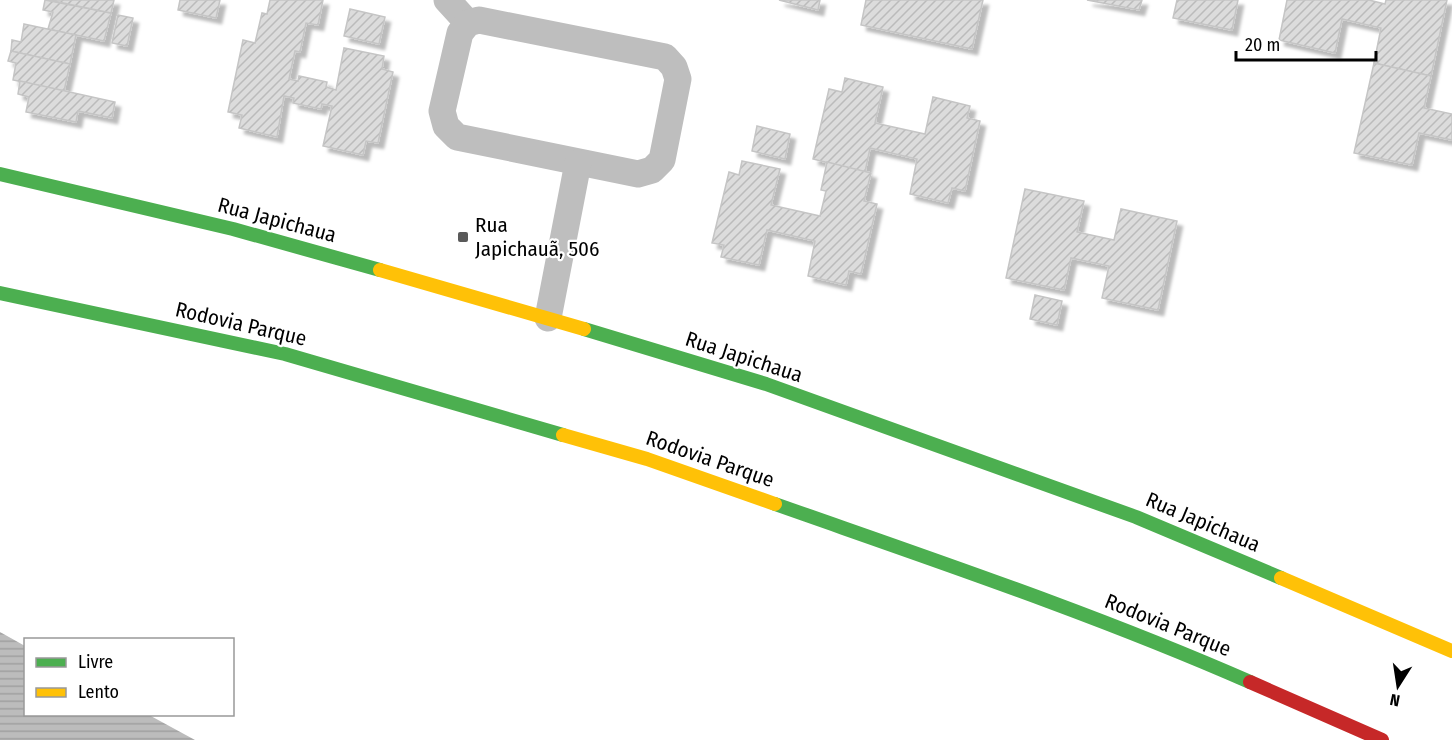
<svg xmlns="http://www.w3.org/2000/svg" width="1452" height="740" viewBox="0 0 1452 740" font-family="'Fira Sans Condensed',sans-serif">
<defs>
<pattern id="water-rules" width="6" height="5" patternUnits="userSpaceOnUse" patternTransform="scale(1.5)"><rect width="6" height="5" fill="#bcbcbc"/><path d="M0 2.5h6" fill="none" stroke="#a0a0a0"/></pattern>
<pattern id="building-hatch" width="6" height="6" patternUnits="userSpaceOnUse" patternTransform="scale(1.5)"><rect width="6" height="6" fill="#dcdcdc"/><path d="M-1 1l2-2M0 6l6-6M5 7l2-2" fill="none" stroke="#bbb"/></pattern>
<filter id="shadow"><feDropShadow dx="5.5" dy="5.5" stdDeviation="1.5" flood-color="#0004"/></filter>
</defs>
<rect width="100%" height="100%" fill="#fff"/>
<path fill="url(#water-rules)" d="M0,632L25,646L26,714L149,715L195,740H0Z"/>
<g fill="url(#building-hatch)" stroke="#c5c5c5" stroke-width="1.5" filter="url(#shadow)">
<path d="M45,0L111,13L104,41L48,29L53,12L43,10Z"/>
<path d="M49,0H114L111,13Z"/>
<path d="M180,0H220L216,18L178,10Z"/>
<path d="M270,0H323L318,25L306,23L300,52L295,51L289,79L298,81L299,76L327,82L326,87L336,90L344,48L384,56L382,69L393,72L378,143L366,141L363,155L323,146L332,106L322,104L321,109L293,103L294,98L284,96L277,137L239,128L242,115L228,112L243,40L255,43L262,13L267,14Z"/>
<path d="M779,0H820L818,10Z"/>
<path d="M866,0H983L972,49L861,25Z"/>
<path d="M1087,0H1142L1139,10Z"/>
<path d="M1177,0H1238L1232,30L1173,18Z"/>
<path d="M1287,0H1369L1385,4L1386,0H1447L1431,76L1374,63L1381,28L1342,19L1335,53L1279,40Z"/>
<path d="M350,9L385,17L379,44L344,36Z"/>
<path d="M118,15L133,18L127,46L112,43Z"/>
<path d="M24,24L76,35L70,64L11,51L12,40L21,42Z"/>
<path d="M11,51L70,64L64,91L13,80L16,63L8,61Z"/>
<path d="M1374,63L1431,76L1424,108L1452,114V140L1419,133L1412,165L1354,153Z"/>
<path d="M845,78L883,87L875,123L925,134L933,97L970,106L967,118L980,121L965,191L952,188L948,203L910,194L917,159L870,148L865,172L813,159L829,89L842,92Z"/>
<path d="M20,81L115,102L112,118L78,111L76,122L26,112L29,97L18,94Z"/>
<path d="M757,126L790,134L785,159L752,151Z"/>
<path d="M742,161L780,169L771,205L820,216L826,191L821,190L827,162L871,173L864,201L877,204L861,274L849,271L846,285L808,276L815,241L767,230L759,265L721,257L724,245L712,243L729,172L739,175Z"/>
<path d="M1025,189L1084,201L1077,232L1114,240L1121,209L1177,221L1158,310L1102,298L1109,266L1071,258L1064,290L1006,278Z"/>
<path d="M1035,295L1062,301L1057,325L1030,319Z"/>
</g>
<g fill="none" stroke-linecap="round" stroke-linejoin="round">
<g stroke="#bebebe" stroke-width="27">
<path d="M447,0L468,23"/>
<path d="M479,20L665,57L674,67L678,79L662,160L652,170L638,174L457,137L446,126L442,111L460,33L468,23Z"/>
<path d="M548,318L578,163"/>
</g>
<g stroke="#4caf50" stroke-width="14">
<path d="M0,174L233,229L380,270"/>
<path d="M0,293L285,354L563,435"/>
<path d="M584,329L766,384L1136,517L1281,578"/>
<path d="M775,504C934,560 1095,614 1250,682"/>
</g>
<g stroke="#ffc107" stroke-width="14">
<path d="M380,270L584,329"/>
<path d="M563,435L647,459L775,504"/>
<path d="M1281,578L1452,651"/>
</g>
<path stroke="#c62828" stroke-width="14" d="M1250,682L1382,740"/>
</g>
<rect fill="#595959" stroke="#fff" stroke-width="2" x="457" y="231" width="12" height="12" rx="3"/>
<g text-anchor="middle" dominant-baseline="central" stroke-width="4.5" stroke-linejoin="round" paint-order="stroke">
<g font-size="21" fill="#000" stroke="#fff">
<text transform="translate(277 220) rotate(15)">Rua Japichaua</text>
<text transform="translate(241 324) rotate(13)">Rodovia Parque</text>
<text transform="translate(744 357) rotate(18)">Rua Japichaua</text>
<text transform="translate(710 459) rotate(19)">Rodovia Parque</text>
<text transform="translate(1203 522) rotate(23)">Rua Japichaua</text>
<text transform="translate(1168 625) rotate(22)">Rodovia Parque</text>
</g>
<g font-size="21" fill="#000" stroke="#fff" text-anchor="start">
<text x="475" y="225">Rua<tspan x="475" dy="24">Japichauã, 506</tspan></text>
</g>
</g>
<rect x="24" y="638" width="210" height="78" fill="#ffffff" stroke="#999999" stroke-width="1.5"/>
<rect x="36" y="658" width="30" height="9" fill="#4caf50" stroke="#999999" stroke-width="1.5"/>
<text x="78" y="668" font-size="18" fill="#000000">Livre</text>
<rect x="36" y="688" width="30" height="9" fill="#ffc107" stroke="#999999" stroke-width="1.5"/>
<text x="78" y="698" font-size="18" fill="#000000">Lento</text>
<g transform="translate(1398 686) rotate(192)" stroke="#ffffff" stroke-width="4.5" paint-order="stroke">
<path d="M0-4.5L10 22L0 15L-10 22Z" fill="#000000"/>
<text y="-9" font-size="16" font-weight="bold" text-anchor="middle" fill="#000000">N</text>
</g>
<path d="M1236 51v9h140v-9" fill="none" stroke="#000000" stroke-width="3"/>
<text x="1245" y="51" font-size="18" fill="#000000" stroke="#ffffff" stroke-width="4.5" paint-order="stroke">20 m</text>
</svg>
